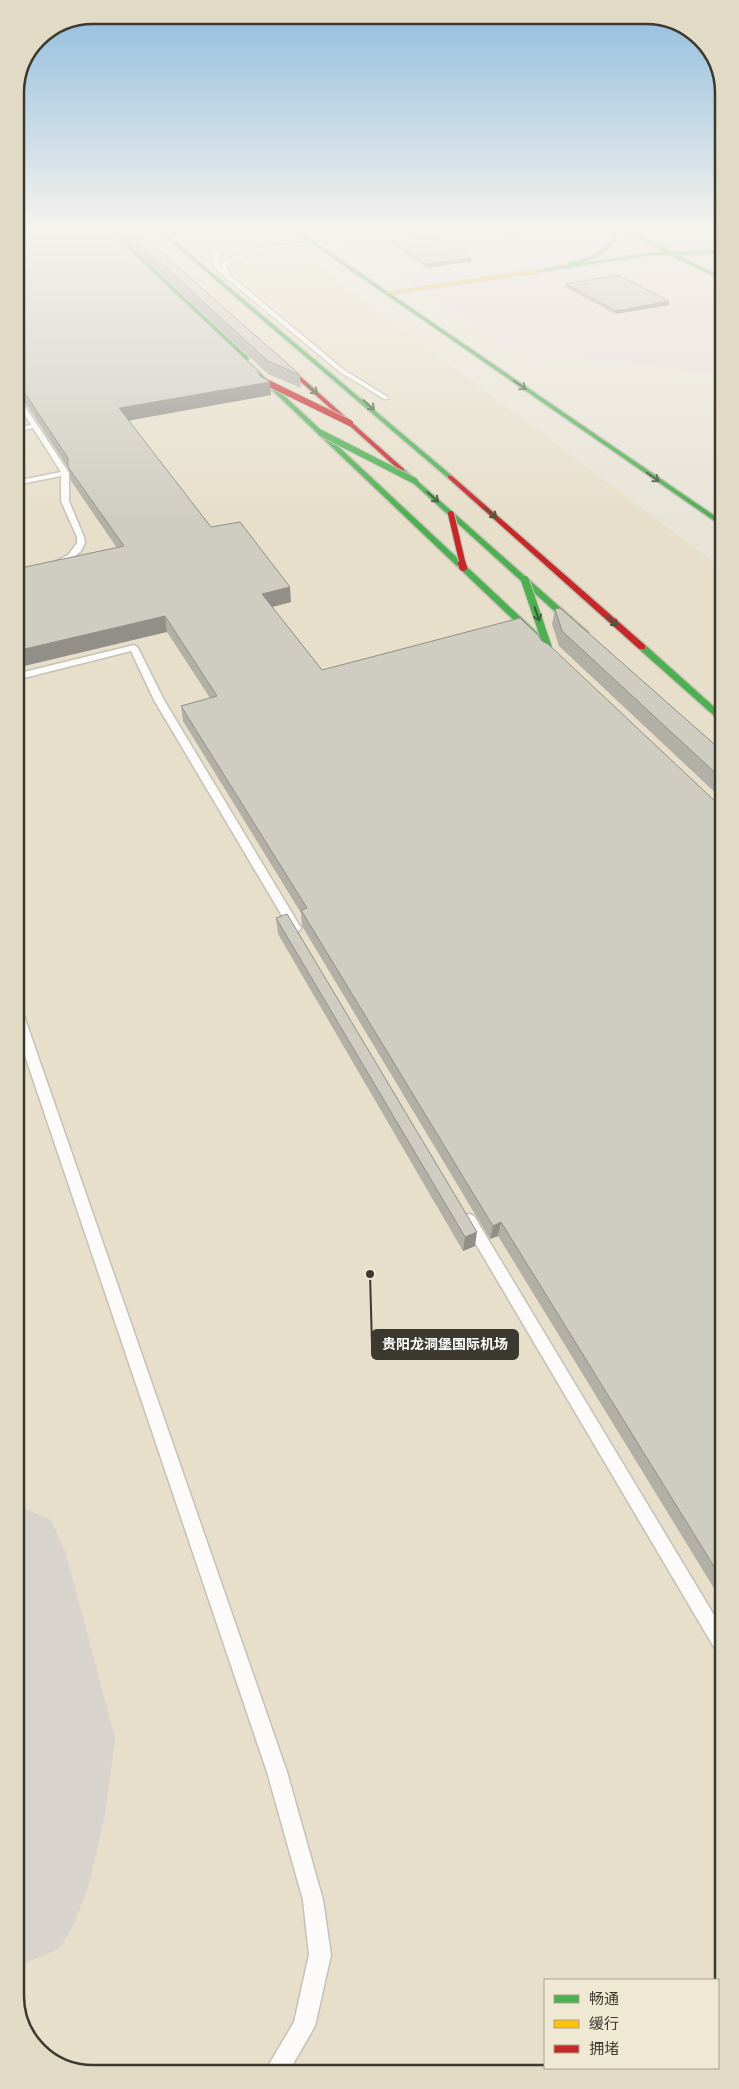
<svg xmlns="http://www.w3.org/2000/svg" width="739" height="2089" viewBox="0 0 739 2089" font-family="Lora,'Noto Sans SC',serif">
<rect width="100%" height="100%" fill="#e9e4d8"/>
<path fill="#ecdcdc" d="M326,228H721L722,374L513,351Z"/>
<path fill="#e7dfca" d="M15,228H267L722,568L724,1996L718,2015V1980H545V2068H672L667,2071L88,2074L42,2055L18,2017Z"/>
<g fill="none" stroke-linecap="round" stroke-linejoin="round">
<path fill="#d8d4cd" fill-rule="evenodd" d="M17,1505L51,1520L66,1554L115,1738L105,1815L89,1885L73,1926L59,1949L18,1966Z"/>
<defs>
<g id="lane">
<path d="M194,235H198L219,252H229V254L220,255L219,265L221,268L223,261L259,248L315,241L313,243L266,250L227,263L226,267L231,273H227L221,268L344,370L388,397V399H384L340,372L219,272L213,265L215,254Z"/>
<path d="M16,395L19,397L69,473V501L84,537L85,543L81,551L73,558L57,566L53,564L54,562L68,555L77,543V537L61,501V476L16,485V481L61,472L33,428L16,432V428L31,425L16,401Z"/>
<path d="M134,645L138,648L164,700L301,928L299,931H291L154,700L131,651L16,680V674Z"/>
<path d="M16,1006L22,1010L287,1772L323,1900L331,1955L315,2026L288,2073H264L294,2022L309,1955L303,1900L267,1772L16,1029Z"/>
<path d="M469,1214L474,1216L723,1630L724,1657L718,1654L464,1224L462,1220L464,1216Z"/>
</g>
<g id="fast">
<path d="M107,228H111L249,358L247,361L547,642V646H541L230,350L232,347Z"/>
<path d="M155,228H159L452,476V478H448Z"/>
<path d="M290,228H294L722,521V526Z"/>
<path d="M611,228H615L616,239C607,254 594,259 577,264L650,253L665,252L618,228H623L672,252L722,251V253L677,255L722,277V280L670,255H650L538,272L536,271L569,265L568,263C586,259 602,255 612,239Z"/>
<path d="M400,469H404L588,632V636H582L400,471Z"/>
<path d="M639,645H645L722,714V720H719L639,649Z"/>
</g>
<path id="slow" d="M538,270L540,272L387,294L385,293Z"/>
<g id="jam">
<path d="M273,352L404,469V471H400L271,355Z"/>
<path d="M448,476H452L645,645V649H639L448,478Z"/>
</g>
</defs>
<use href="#lane" stroke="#c5c1b8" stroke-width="3"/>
<use href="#fast" stroke="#c5c1b8" stroke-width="3"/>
<use href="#slow" stroke="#c5c1b8" stroke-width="3"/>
<use href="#jam" stroke="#c5c1b8" stroke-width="3"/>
<use href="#lane" fill="#fcfbf9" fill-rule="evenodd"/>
<use href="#fast" fill="#4caf50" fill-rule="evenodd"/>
<use href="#slow" fill="#ffc107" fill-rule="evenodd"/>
<use href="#jam" fill="#c62828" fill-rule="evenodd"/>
<defs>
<path id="fast-bridge-far1" d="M321,433L415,481"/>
<path id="fast-bridge" d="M525,580L548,648"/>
<g id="jam-bridge-far1">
<path d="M268,383L350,423"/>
<path d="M451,514L463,565"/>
</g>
<path id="jam-bridge" d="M462,564L463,567"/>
</defs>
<use href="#fast-bridge-far1" stroke="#c5c3bc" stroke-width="8" stroke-linecap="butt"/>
<use href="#fast-bridge" stroke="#c5c3bc" stroke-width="10" stroke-linecap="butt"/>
<use href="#jam-bridge-far1" stroke="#c5c3bc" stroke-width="8" stroke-linecap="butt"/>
<use href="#jam-bridge" stroke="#c5c3bc" stroke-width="10" stroke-linecap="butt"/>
<use href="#fast-bridge-far1" stroke="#4caf50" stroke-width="6"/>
<use href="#fast-bridge" stroke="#4caf50" stroke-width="8"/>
<use href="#jam-bridge-far1" stroke="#c62828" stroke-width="6"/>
<use href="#jam-bridge" stroke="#c62828" stroke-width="8"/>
</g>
<g fill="#b2afa7">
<path d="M15,228L260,376L271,395L128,420L211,527L291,602L272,607L322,670L542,641L718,804L722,805L723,1603L498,1236L490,1239L302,926L301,913L183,721L181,706L210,698L167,632L117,548L71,481L68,468L21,396L16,394Z"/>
<path d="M112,228H134L300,375L301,388L268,374Z"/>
<path d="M493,228H560L507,235Z"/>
<path d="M656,228H684L664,231Z"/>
<path d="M392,242L471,261L427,268L392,245Z"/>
<path d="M566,284L669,301V305L615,314L565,287Z"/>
<path d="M555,609L722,751V799L559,646L552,624Z"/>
<path d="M276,918L475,1246L463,1251L278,934Z"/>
</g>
<g fill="#918f88">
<path d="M538,228H560L507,235V232Z"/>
<path d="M665,228H684L664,231Z"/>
<path d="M471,258V261L427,268V264Z"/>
<path d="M669,301V305L615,314L616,311Z"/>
<path d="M270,382L271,395L121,422L119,408Z"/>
<path d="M290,587L291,602L264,609L262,594Z"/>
<path d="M165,616L167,632L16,668V651Z"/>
<path d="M501,1222L498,1236L490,1239L493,1226Z"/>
<path d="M477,1232L475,1246L463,1251L465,1237Z"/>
</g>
<g fill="#cfccc2" stroke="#918f88">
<path d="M15,228H106L258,371L260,376L270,382L119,408L211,527L240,522L290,587L262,594L322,670L520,618L538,635L542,641L548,644L718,804L722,805L723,1581L501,1222L493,1226L301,910L307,908L181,706L217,696L165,616L16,651V569L124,546L68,467V458L18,383L16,382Z"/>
<path d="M123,228H134L300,375L268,361Z"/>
<path d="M499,228H538L507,232Z"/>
<path d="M433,236L471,258L427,264L392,242Z"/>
<path d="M618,275L669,301L616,311L566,284Z"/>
<path d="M560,608L722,751V779L562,631L555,609Z"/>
<path d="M287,914L477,1232L465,1237L276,918Z"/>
</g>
<defs><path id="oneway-shaft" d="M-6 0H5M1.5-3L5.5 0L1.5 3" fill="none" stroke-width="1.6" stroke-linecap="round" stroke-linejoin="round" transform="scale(1.25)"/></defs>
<g stroke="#415c3a">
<use href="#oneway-shaft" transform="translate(520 385) rotate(35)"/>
<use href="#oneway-shaft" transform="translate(312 389) rotate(42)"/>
<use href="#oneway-shaft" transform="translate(369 405) rotate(42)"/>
<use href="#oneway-shaft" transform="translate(653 477) rotate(35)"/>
<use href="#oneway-shaft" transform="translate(433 497) rotate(42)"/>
<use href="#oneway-shaft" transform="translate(491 513) rotate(42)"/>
<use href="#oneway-shaft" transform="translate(537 614) rotate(71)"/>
<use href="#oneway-shaft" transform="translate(612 621) rotate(42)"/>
</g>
<linearGradient id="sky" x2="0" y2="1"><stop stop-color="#90bcdd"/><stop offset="0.44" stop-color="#f5f3ed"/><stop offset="1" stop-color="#f5f3ed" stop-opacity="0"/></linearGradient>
<rect width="739" height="520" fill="url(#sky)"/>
<path d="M0 0H739V2089H0ZM93 24H646A69 69 0 0 1 715 93V1996A69 69 0 0 1 646 2065H93A69 69 0 0 1 24 1996V93A69 69 0 0 1 93 24Z" fill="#e1dac5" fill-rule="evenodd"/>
<path fill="none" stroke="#3c3930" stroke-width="2.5" d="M93 24H646A69 69 0 0 1 715 93V1996A69 69 0 0 1 646 2065H93A69 69 0 0 1 24 1996V93A69 69 0 0 1 93 24Z"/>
<path fill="none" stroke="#3c3930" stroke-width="2" d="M370 1274L372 1345"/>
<circle fill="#3c3930" stroke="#efe8d2" stroke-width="2" cx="370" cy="1274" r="5"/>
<rect fill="#3c3930" stroke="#3c3930" stroke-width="2" x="372" y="1330" width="146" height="29" rx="5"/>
<g font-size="14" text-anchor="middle" font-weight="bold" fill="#fff">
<text x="445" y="1349">贵阳龙洞堡国际机场</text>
</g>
<rect x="544" y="1979" width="175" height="90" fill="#efe8d2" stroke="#a7a291"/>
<rect x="554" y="1995" width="25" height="8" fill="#4caf50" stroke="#a7a291"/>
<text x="589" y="2004" font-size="15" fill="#3c3930">畅通</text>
<rect x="554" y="2020" width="25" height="8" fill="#ffc107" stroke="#a7a291"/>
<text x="589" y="2029" font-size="15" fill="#3c3930">缓行</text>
<rect x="554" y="2045" width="25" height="8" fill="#c62828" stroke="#a7a291"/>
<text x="589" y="2054" font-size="15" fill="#3c3930">拥堵</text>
</svg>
